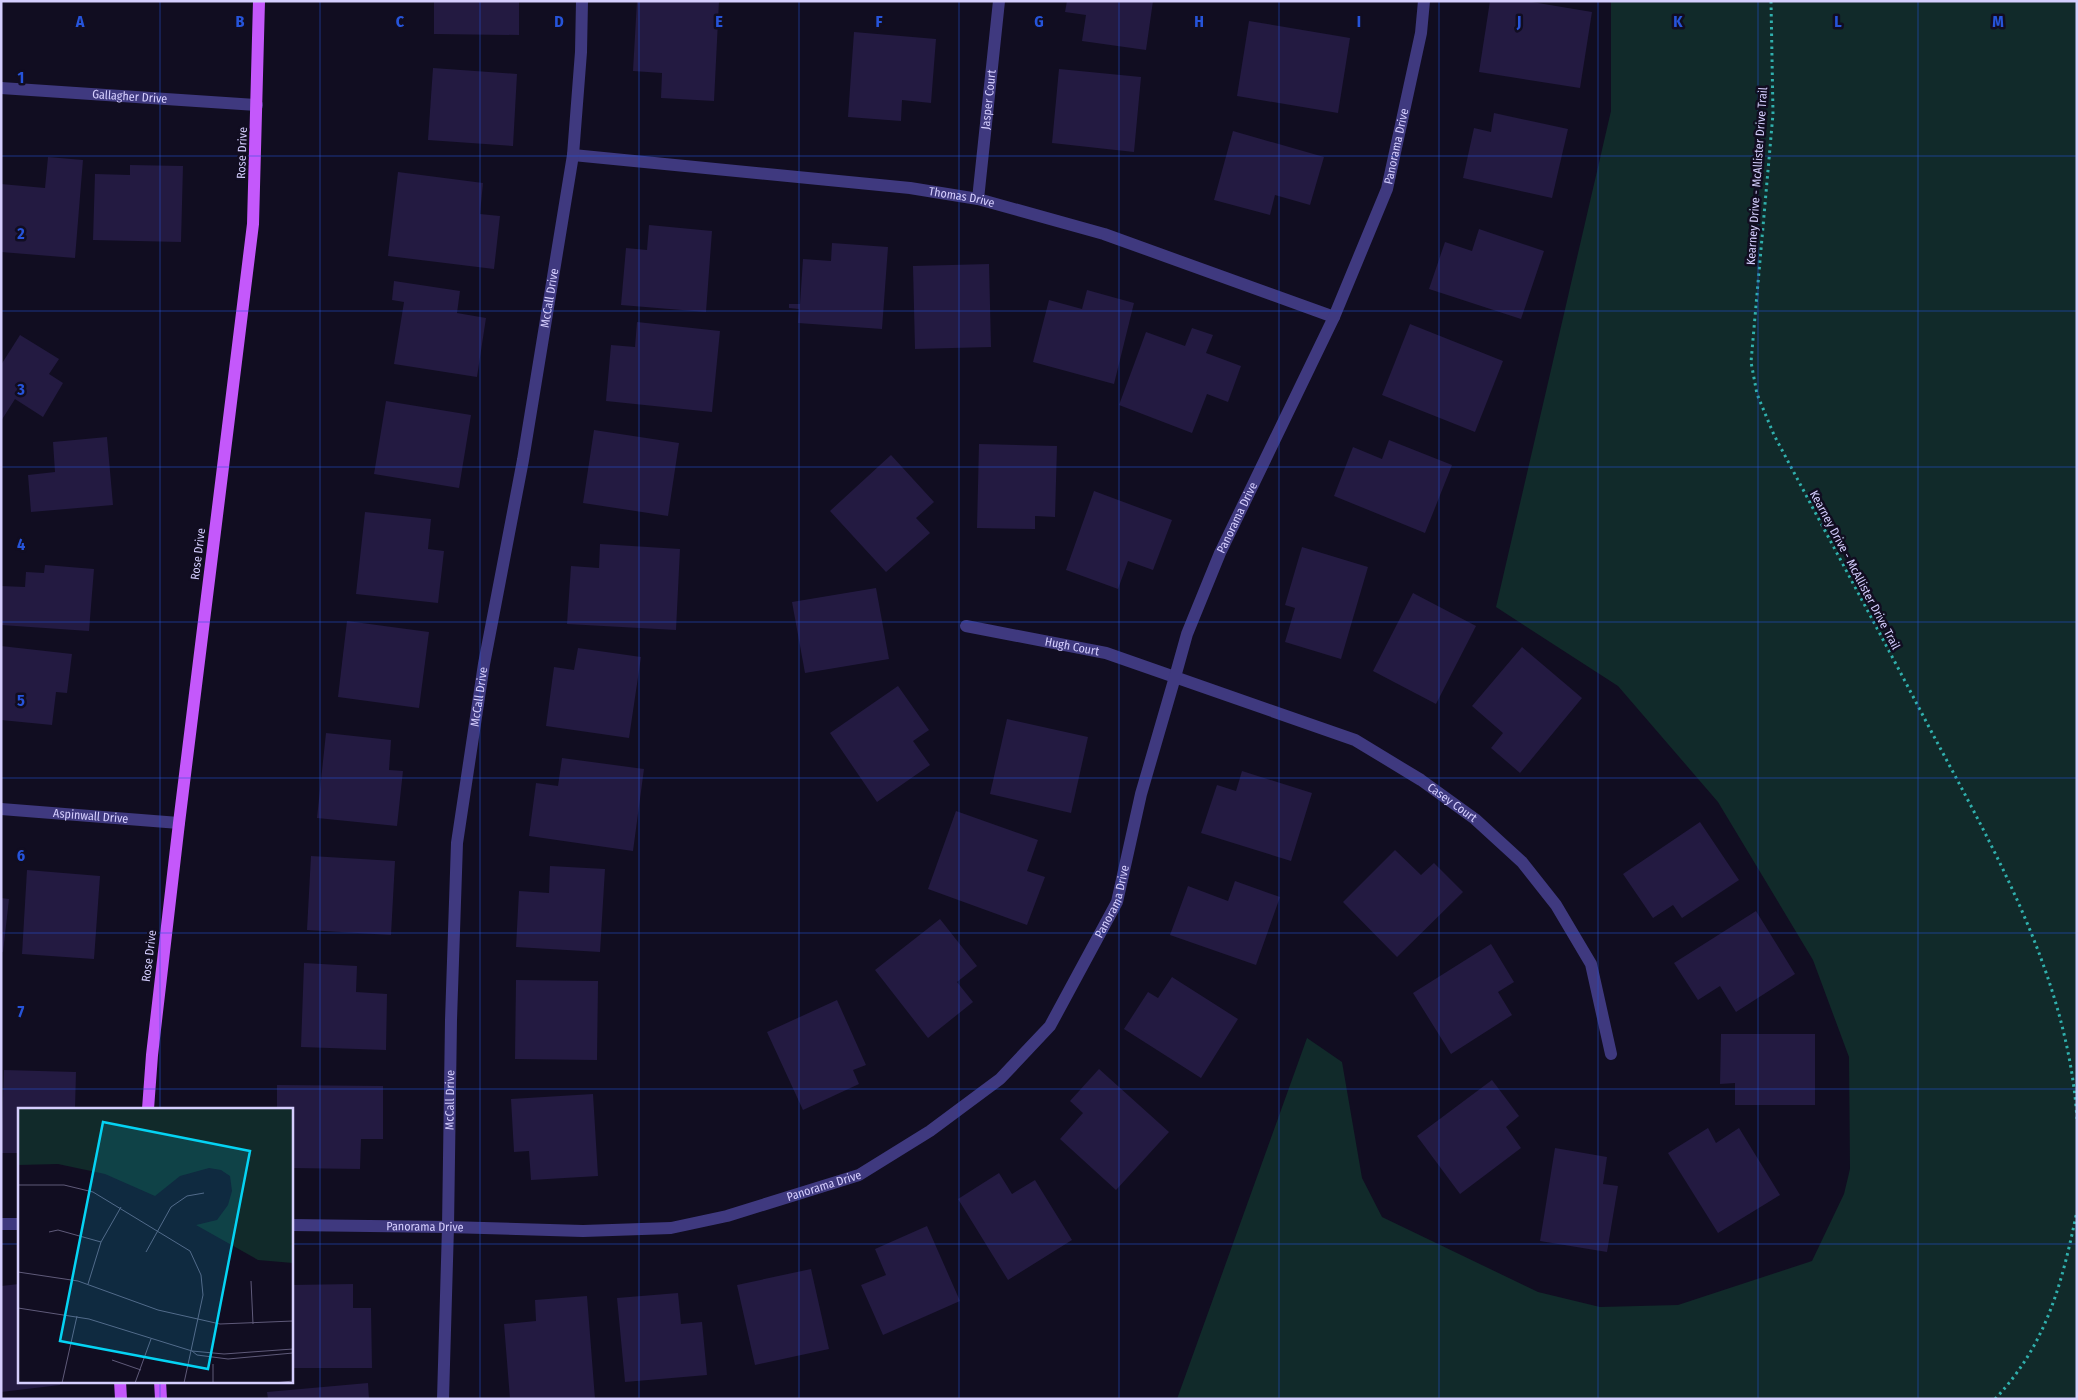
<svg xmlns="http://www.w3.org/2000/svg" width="2078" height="1400" viewBox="0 0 2078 1400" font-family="'Fira Sans Condensed',sans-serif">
<rect width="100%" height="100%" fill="#110d21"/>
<path fill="#112a2a" d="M1611,1H2077V1399H1177L1307,1038L1342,1062L1362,1178L1382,1217L1538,1292L1600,1307L1678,1305L1812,1261L1844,1194L1850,1169L1849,1057L1813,960L1718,802L1618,686L1496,607L1611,111Z"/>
<g fill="#231a41">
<path d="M434,1H519V35L434,34Z"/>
<path d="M637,1H719L714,101L661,98L662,73L633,71Z"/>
<path d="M1067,1H1153L1146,50L1082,41L1086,15L1065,12Z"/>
<path d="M1490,1H1526L1592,12L1580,88L1479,72Z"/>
<path d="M1249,21L1350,38L1338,113L1237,96Z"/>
<path d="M854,32L936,39L931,103L902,100L901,121L848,117Z"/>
<path d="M433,68L517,74L513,146L428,140Z"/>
<path d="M1059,69L1141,77L1134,152L1052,143Z"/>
<path d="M1494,113L1568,129L1552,198L1463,178L1474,128L1491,132Z"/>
<path d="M1233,131L1324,157L1310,205L1275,195L1270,215L1214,200Z"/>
<path d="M48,157L83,160L75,258L1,252V184L45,188Z"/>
<path d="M130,165L183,166L181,242L93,240L95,174L130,175Z"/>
<path d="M398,172L483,183L480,214L500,216L494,269L388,256Z"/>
<path d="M649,225L712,231L706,312L621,305L626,248L647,250Z"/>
<path d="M1479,229L1544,251L1521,319L1429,289L1445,242L1472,251Z"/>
<path d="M832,243L888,247L882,329L798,323L799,309L789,308V304H800L803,259L831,261Z"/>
<path d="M989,264L991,347L915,349L913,266Z"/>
<path d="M394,281L460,291L457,313L486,318L477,377L394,364L404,302L392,300Z"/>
<path d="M1087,290L1134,303L1114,384L1033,362L1049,300L1082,309Z"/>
<path d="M637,322L720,331L712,412L606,401L611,345L635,347Z"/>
<path d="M1410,324L1503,361L1475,432L1382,395Z"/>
<path d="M1192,328L1213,335L1206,353L1241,366L1228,402L1207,394L1192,433L1119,405L1146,332L1185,346Z"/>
<path d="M20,335L59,359L49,374L63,383L43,417L15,399L1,421V365Z"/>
<path d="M386,401L471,415L459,488L374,474Z"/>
<path d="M594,430L679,443L668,516L583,503Z"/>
<path d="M107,437L113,505L31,512L28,475L55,472L53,442Z"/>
<path d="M1389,440L1452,465L1425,533L1334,496L1353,447L1382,459Z"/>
<path d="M979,444L1057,446L1055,517L1035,516V529L977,528Z"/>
<path d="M891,455L934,502L916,518L930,533L886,572L830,511Z"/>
<path d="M1094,491L1172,520L1153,570L1128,561L1118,589L1066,570Z"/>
<path d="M365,512L431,519L428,549L444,551L438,603L356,594Z"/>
<path d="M600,544L680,549L676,630L567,624L571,566L599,568Z"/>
<path d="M1302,547L1368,567L1341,659L1285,642L1295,608L1285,605Z"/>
<path d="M45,565L94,569L89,631L1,625V586L25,587L26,572L44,573Z"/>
<path d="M876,588L889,659L805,673L792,602Z"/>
<path d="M1413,593L1476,626L1436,704L1373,671Z"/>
<path d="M347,621L429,632L419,708L338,697Z"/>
<path d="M1,646L72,654L67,693L56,692L52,725L1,720Z"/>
<path d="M1522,647L1582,698L1520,773L1491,748L1503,733L1472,706Z"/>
<path d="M578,648L641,657L629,738L546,726L554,667L574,670Z"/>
<path d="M898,686L929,730L913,741L930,765L877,802L830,733Z"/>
<path d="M1007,719L1088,737L1071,813L990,794Z"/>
<path d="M326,733L391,740L389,770L403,771L397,826L317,818Z"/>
<path d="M562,758L644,769L633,851L529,836L536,783L558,786Z"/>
<path d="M1242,771L1312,793L1291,861L1201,833L1217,785L1236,791Z"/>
<path d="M956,811L1038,840L1027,871L1045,877L1027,925L928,889Z"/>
<path d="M1700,822L1739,880L1682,918L1673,905L1653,918L1623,874Z"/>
<path d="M1395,850L1421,875L1434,863L1463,892L1397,957L1343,902Z"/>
<path d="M311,856L395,861L391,935L307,930Z"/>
<path d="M550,866L605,869L600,952L516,947L519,891L549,893Z"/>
<path d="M27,870L100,876L94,959L22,954Z"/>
<path d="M1235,881L1280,897L1256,965L1170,935L1188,886L1228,901Z"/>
<path d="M1,898L9,899L3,952H1Z"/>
<path d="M1756,911L1795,974L1736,1012L1720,986L1698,1000L1674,963Z"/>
<path d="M940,919L977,966L957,982L973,1002L928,1038L875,970Z"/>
<path d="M1491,944L1514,982L1498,992L1512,1015L1451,1054L1413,993Z"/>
<path d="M304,963L357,966L356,992L387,994L386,1050L301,1047Z"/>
<path d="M1172,977L1238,1019L1201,1078L1124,1029L1148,992L1158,998Z"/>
<path d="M516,980L598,981L597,1060L515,1059Z"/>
<path d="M837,1000L866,1065L853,1070L859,1084L803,1110L767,1032Z"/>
<path d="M1721,1034H1815V1105H1735V1083L1720,1084Z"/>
<path d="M1099,1069L1169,1132L1116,1190L1060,1139L1083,1113L1070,1101Z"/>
<path d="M4,1070L76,1072L75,1109H19V1153H1Z"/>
<path d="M1492,1080L1519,1116L1506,1127L1521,1148L1460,1194L1417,1136Z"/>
<path d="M277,1085L383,1086V1139H361L360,1169L291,1168V1109H277Z"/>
<path d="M593,1094L598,1176L531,1180L529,1151L514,1152L511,1099Z"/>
<path d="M1708,1128L1716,1143L1739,1128L1780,1195L1718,1233L1668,1153Z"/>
<path d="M1555,1148L1607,1157L1603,1184L1618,1186L1607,1252L1540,1241Z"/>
<path d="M999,1173L1012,1194L1035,1180L1072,1240L1008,1280L958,1199Z"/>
<path d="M927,1226L960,1301L883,1335L861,1285L886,1275L875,1249Z"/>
<path d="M811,1269L829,1349L755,1365L737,1285Z"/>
<path d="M19,1284V1381H60V1385L1,1392V1286Z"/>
<path d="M353,1284V1308H371L372,1368H291V1285Z"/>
<path d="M678,1293L681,1324L702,1322L707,1375L625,1382L617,1298Z"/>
<path d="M587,1296L595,1399H510L504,1324L536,1321L535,1300Z"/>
<path d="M368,1383L369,1399H268L267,1392Z"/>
</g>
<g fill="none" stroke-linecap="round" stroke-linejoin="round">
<g stroke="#30b0ad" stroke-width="3" stroke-dasharray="2.5 4" stroke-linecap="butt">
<path d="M1771,1L1773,114L1751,362L1757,394L1774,435C1826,533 1879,631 1930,729C1995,851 2068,978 2077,1119"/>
<path d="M1995,1399C2047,1344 2062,1283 2077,1211"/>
</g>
<g stroke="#3f397f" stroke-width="12">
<path id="s1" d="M1,88L257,105"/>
<path id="s2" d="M573,155L910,188L978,199L1104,234L1334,317"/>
<path id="s3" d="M978,199L999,1"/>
<path id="s4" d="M966,626L1106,653L1355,740L1421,780L1475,819L1522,862L1556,905L1591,964L1611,1054"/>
<path id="s5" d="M1,809L179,823"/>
<path d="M1,1224H19"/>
<path id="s6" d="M291,1225L448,1227L583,1231L671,1228L727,1216L859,1175L930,1131L1000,1079L1050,1026L1117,902L1141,794L1175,677L1187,634L1220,553L1334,317L1387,189L1421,33L1424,1"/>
<path id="s7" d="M443,1399L448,1227L451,1020L457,843L484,664L523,460L573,155L581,52L582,1"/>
</g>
<g stroke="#c458fb" stroke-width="12">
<path d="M148,1109L152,1055L179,823L253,224L259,1"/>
<path d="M120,1381L121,1399"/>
<path d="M160,1381L161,1399"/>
</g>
</g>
<path fill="none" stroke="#2654da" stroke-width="1" stroke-opacity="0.55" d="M160,1V1109M320,1V1399M480,1V1399M639,1V1399M799,1V1399M959,1V1399M1119,1V1399M1279,1V1399M1439,1V1399M1598,1V1399M1758,1V1399M1918,1V1399M1,156H2077M1,311H2077M1,467H2077M1,622H2077M1,778H2077M1,933H2077M1,1089H2077M1,1244H19M291,1244H2077M160,1381V1399"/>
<g text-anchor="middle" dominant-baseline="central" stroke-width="5" stroke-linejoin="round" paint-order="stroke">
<g font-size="12" fill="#d5cefe" stroke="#110d21">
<text stroke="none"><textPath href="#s1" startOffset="129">Gallagher Drive</textPath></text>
<text stroke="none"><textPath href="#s3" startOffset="100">Jasper Court</textPath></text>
<text stroke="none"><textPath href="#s6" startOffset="1769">Panorama Drive</textPath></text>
<text transform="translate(242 153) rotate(-88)">Rose Drive</text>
<text transform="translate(1757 176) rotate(-86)">Kearney Drive - McAllister Drive Trail</text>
<text stroke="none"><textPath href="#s2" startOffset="391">Thomas Drive</textPath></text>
<text stroke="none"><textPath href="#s7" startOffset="1109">McCall Drive</textPath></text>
<text stroke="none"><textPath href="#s6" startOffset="1364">Panorama Drive</textPath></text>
<text transform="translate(198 554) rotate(-83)">Rose Drive</text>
<text transform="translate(1855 570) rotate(62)">Kearney Drive - McAllister Drive Trail</text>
<text stroke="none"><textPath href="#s4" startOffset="108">Hugh Court</textPath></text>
<text stroke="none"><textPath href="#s7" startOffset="704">McCall Drive</textPath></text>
<text stroke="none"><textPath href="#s4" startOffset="522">Casey Court</textPath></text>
<text stroke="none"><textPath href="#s5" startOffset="90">Aspinwall Drive</textPath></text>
<text stroke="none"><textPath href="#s6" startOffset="959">Panorama Drive</textPath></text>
<text transform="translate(149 956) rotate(-83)">Rose Drive</text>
<text stroke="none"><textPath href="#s7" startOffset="299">McCall Drive</textPath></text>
<text stroke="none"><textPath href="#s6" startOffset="539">Panorama Drive</textPath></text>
<text stroke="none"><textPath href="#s6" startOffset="134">Panorama Drive</textPath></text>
</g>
</g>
<g transform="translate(18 1108)">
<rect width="275" height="275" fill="#110d21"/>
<path d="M0,0H275V155L240,152L178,117L199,112L210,97L214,83L212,68L203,62L191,60L162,68L137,88L87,66L40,56L0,57Z" fill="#112a2a"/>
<path fill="none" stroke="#5f5a79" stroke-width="1" d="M0,77H46L75,84L172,143L183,167L185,187L166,275M31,124L40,122L83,134M128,144L153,99L169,88L186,85M0,164L60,173L140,202L202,216L275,213M233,173L235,216M70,176L83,134L103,99M0,200L71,211L174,243L206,246L275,241M174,243L179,247L210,251L275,245M94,252L123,262M195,256V275M44,275L59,208M117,275L133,231M256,275L275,273"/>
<path fill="#05d3f3" fill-opacity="0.15" stroke="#05d3f3" stroke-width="2.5" d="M85,14L232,43L190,261L42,233Z"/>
<rect width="275" height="275" fill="none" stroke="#d5cefe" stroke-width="2.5"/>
</g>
<g font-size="16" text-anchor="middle" font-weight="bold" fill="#2654da" stroke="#110d21" stroke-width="5" stroke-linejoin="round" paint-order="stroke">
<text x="80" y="27">A</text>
<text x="240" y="27">B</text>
<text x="400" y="27">C</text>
<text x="559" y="27">D</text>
<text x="719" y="27">E</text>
<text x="879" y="27">F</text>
<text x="1039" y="27">G</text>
<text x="1199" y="27">H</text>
<text x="1359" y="27">I</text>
<text x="1519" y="27">J</text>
<text x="1678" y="27">K</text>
<text x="1838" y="27">L</text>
<text x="1998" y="27">M</text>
<text x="21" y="83">1</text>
<text x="21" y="239">2</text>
<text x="21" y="395">3</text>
<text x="21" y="550">4</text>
<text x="21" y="706">5</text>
<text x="21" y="861">6</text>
<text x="21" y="1017">7</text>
</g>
<rect width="2078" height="1400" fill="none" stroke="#d5cefe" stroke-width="5"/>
</svg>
